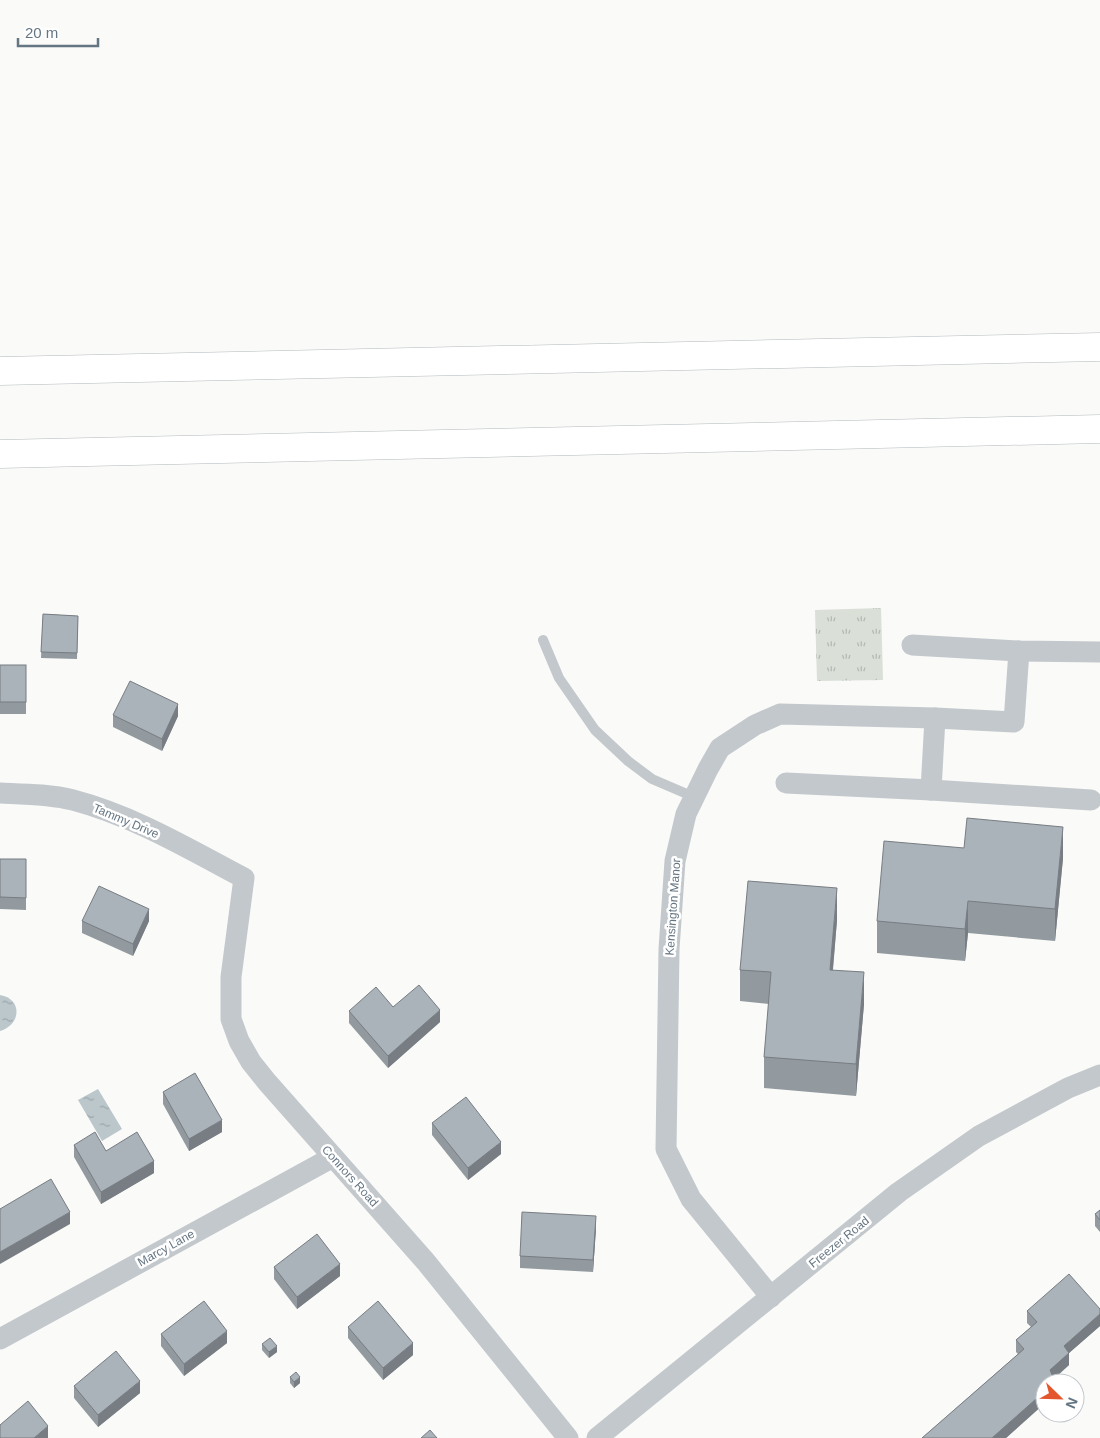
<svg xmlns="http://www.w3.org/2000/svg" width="1100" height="1438" viewBox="0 0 1100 1438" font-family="Arial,sans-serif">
<defs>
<pattern id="park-tufts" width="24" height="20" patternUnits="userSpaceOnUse" patternTransform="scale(1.25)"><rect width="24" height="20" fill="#dadfd7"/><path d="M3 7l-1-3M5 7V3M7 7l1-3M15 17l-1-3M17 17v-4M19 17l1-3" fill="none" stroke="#b4b9b4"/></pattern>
<pattern id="water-ripples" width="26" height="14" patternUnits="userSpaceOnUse" patternTransform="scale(1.25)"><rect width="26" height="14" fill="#bbc7cb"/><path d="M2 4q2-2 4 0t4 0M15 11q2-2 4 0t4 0" fill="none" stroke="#9ca6aa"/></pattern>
</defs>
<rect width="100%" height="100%" fill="#fafaf8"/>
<path fill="url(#park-tufts)" d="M881,608L883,680L817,681L815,610Z"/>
<g fill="url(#water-ripples)">
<path d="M0,995C23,999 21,1025 0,1031Z"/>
<path d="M98,1089L122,1129L102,1141L78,1100Z"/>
</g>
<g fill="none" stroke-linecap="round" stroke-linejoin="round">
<defs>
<g id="highway">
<path d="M0,371L1100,347"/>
<path d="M0,454L1100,429"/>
</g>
</defs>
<use href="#highway" stroke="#b4b9bd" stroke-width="29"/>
<path stroke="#c3c8cc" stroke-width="10" d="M543,640L559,678L595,730L628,761L652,779L694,797"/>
<g stroke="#c3c8cc" stroke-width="21">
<path d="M912,645L1019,651L1100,652"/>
<path d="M786,783L931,790L935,718"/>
<path d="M931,790L1091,800"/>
<path d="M0,793C24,794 49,794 73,800C134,816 189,849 244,878L231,977V1019L239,1041L251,1062L267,1082L426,1262L568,1438"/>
<path d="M771,1297L691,1199L666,1149L669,949L675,861L686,814L708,769L720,748L755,725L780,714L935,718L1014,722L1019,651"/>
<path d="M0,1339L333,1157"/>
<path d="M597,1438L899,1192L979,1136L1068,1088L1100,1075"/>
</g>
<use href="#highway" stroke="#fff" stroke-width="28"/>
</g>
<g fill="#929a9f">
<path d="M43,614L78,616L77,659L41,658Z"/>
<rect x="0" y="665" width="26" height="49"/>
<path d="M113,715L178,716L162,751L113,727Z"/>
<path d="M1063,858L1055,941L968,933L965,961L877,953V921Z"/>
<path d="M0,859H26V910L0,909Z"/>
<path d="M837,920L833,970L864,1004L856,1096L764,1088V1057L769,1004L740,1001V970Z"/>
<path d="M82,921H149L133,956L82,933Z"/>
<path d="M393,1007L440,1022L388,1068L349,1023V1011Z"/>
<path d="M163,1092L222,1132L189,1151L163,1104Z"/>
<path d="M432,1123L501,1154L468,1180L432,1135Z"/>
<path d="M74,1145L106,1151L154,1173L101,1204L74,1157Z"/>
<path d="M1100,1210V1232L1095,1226V1214Z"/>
<path d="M596,1228L593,1272L520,1268V1256Z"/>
<path d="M274,1267L340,1276L297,1309L274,1279Z"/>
<path d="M1100,1309V1326L1069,1353V1365L1054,1379L1055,1383L1045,1403L1006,1438H922L1018,1354L1016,1352V1340L1031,1327L1027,1323V1311Z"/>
<path d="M348,1327L413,1355L383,1380L348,1338Z"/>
<path d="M161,1334L227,1343L184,1376L161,1346Z"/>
<path d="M262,1344L277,1352L269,1358L262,1350Z"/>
<path d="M290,1377L300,1383L294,1388L290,1383Z"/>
<path d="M74,1386L140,1393L98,1427L74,1398Z"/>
</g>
<g fill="#777d82">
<path d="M178,704V716L162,751V739Z"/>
<path d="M1063,827V858L1055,941V909Z"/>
<path d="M837,888V920L830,1001V970Z"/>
<path d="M968,901V933L965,961V929Z"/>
<path d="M149,909V921L133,956V944Z"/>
<path d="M864,972V1004L856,1096V1064Z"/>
<path d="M440,1010V1022L388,1068V1056Z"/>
<path d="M222,1120V1132L189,1151V1139Z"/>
<path d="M501,1142V1154L468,1180V1168Z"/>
<path d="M154,1161V1173L101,1204V1192Z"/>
<path d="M70,1212V1224L0,1264V1252Z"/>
<path d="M596,1216V1228L593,1272V1260Z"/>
<path d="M340,1264V1276L297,1309V1297Z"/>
<path d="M1100,1314V1326L1069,1353V1365L1050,1382V1370L1064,1346Z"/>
<path d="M227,1331V1343L184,1376V1364Z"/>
<path d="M413,1343V1355L383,1380V1368Z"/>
<path d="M277,1346V1352L269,1358V1352Z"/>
<path d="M300,1377V1383L294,1388V1382Z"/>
<path d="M140,1381V1393L98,1427V1415Z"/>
<path d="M1045,1391V1403L1006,1438H992Z"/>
<path d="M48,1426V1438H34Z"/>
</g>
<g fill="#aab3b9" stroke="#777d82">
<path d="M43,614L78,616L77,653L41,652Z"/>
<rect x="0" y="665" width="26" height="37"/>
<path d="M130,681L178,704L162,739L113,715Z"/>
<path d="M967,818L1063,827L1055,909L968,901L965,929L877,921L884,841L964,848Z"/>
<path d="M0,859H26V898L0,897Z"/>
<path d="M748,881L837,888L830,970L864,972L856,1064L764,1057L771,972L740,970Z"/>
<path d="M99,886L149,909L133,944L82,921Z"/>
<path d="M419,985L440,1010L388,1056L349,1011L376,987L393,1007Z"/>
<path d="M195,1073L222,1120L189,1139L163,1092Z"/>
<path d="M466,1097L501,1142L468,1168L432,1123Z"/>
<path d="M95,1132L106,1151L137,1132L154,1161L101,1192L74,1145Z"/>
<path d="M51,1179L70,1212L0,1252V1209Z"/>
<path d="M1100,1210V1220L1095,1214Z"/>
<path d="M522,1212L596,1216L593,1260L520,1256Z"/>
<path d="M317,1234L340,1264L297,1297L274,1267Z"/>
<path d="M1069,1274L1100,1309V1314L1064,1346L1069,1353L1050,1370L1055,1382V1383H1045V1391L992,1438H922L1024,1349L1016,1340L1037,1322L1027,1311Z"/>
<path d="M204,1301L227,1331L184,1364L161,1334Z"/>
<path d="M378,1301L413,1343L383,1368L348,1327Z"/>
<path d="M270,1338L277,1346L269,1352L262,1344Z"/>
<path d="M116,1351L140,1381L98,1415L74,1386Z"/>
<path d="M296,1372L300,1377L294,1382L290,1377Z"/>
<path d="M28,1401L48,1426L34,1438H0V1425Z"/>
<path d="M430,1430L437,1438H421Z"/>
</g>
<g text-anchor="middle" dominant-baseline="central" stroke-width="5" stroke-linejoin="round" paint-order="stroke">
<g font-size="12" fill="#657683" stroke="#fff">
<text transform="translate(126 821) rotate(23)">Tammy Drive</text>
<text transform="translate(673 907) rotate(-86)">Kensington Manor</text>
<text transform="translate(350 1176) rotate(48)">Connors Road</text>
<text transform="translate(839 1242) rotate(-39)">Freezer Road</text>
<text transform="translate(166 1248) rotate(-29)">Marcy Lane</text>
</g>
</g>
<g transform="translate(1060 1398) rotate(113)"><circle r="24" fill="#ffffff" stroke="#c1c8cd"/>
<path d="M0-4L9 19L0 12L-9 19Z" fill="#e4572e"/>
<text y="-8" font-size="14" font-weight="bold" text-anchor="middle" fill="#657683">N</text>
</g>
<path d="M18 38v8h80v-8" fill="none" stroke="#657683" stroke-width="2.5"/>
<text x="25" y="38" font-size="15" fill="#657683" stroke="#ffffff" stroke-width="4" paint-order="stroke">20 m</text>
</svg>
